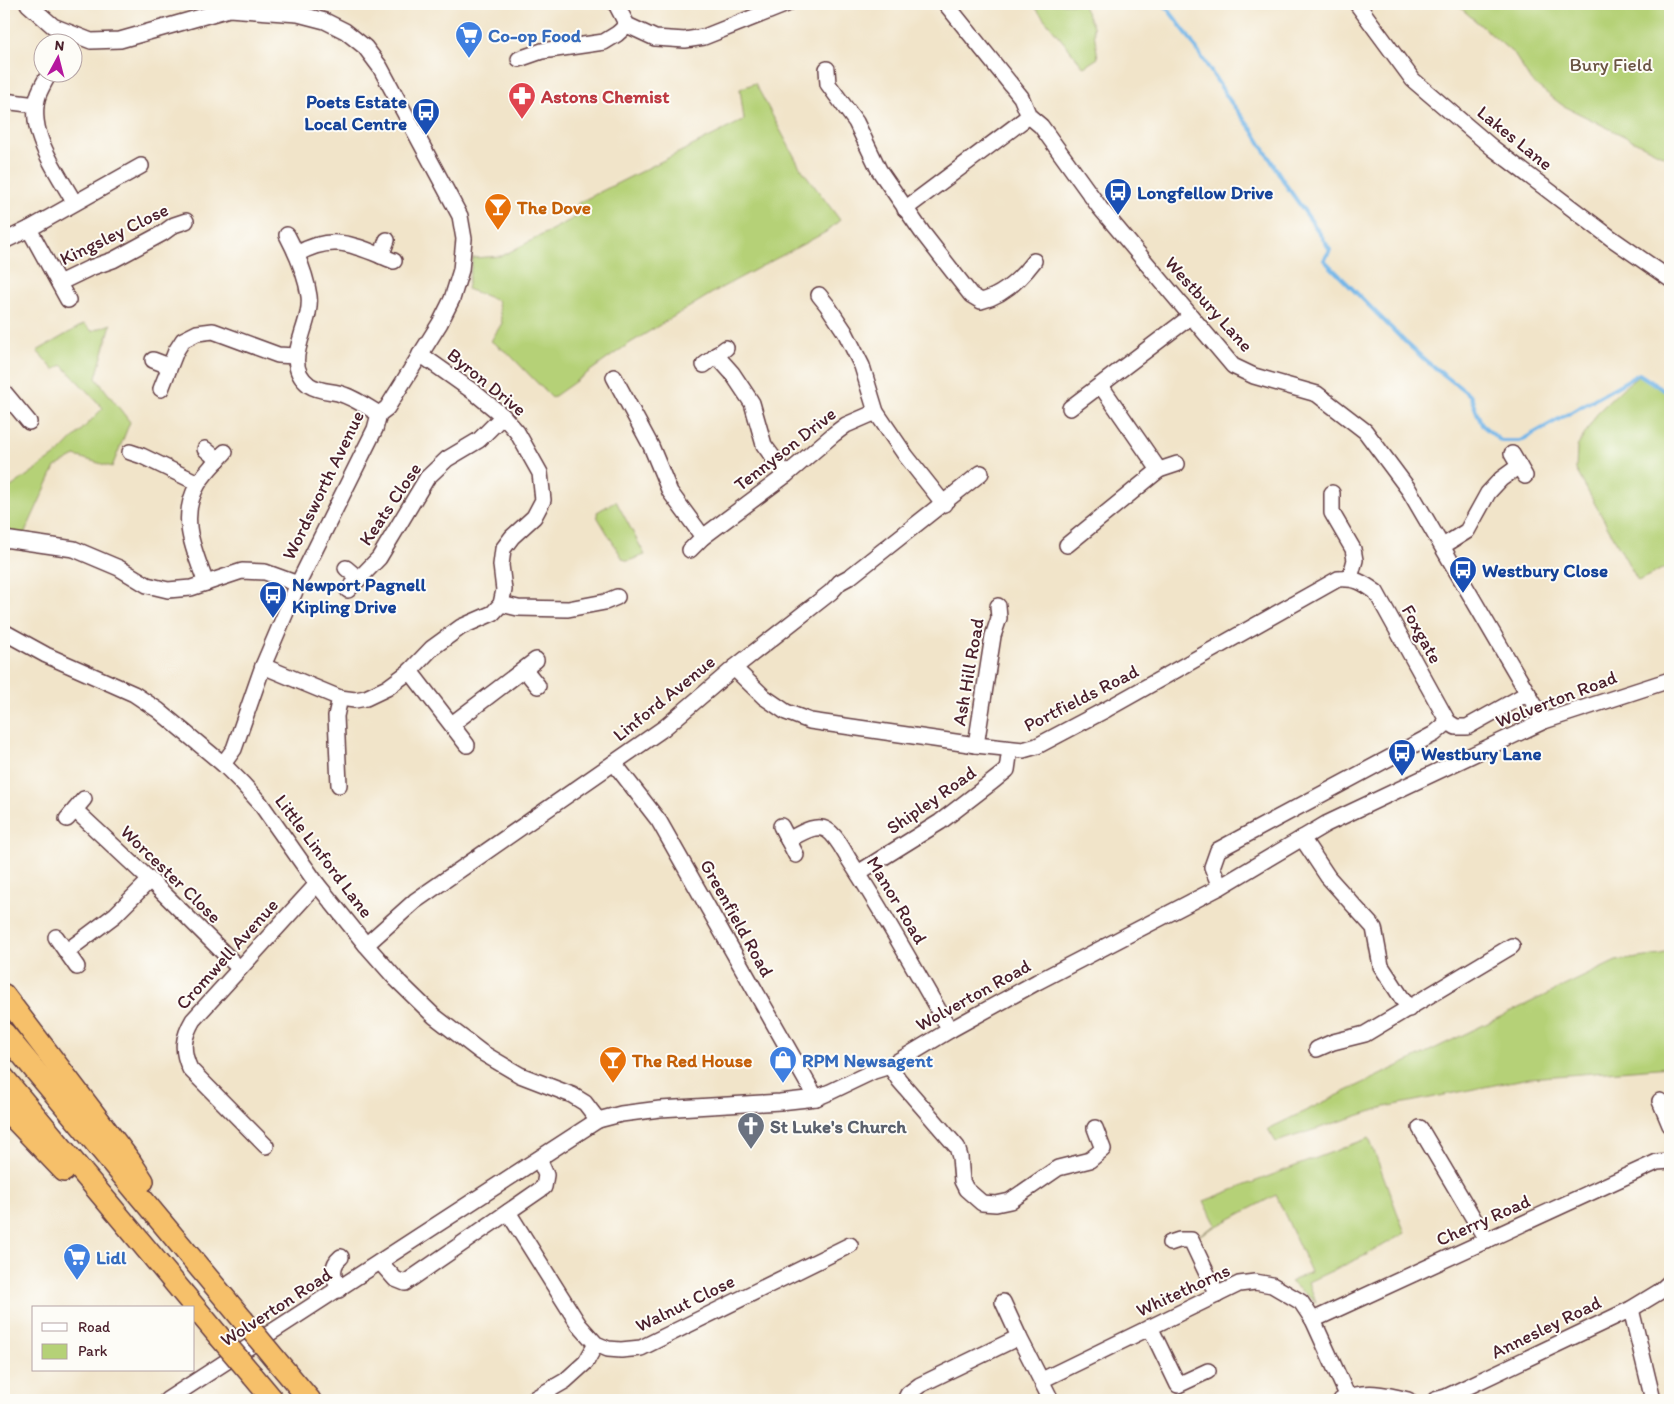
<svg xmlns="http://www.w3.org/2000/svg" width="1674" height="1404" viewBox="0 0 1674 1404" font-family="Itim,sans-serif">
<rect width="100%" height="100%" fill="#fdfcf7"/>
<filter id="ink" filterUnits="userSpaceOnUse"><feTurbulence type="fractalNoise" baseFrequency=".02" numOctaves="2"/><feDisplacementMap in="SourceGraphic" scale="10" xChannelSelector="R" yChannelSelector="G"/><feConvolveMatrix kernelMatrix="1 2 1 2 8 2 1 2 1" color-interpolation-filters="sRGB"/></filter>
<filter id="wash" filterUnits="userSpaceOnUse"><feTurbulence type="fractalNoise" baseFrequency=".0096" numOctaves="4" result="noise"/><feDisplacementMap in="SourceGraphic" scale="20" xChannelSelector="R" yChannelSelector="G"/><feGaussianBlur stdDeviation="1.12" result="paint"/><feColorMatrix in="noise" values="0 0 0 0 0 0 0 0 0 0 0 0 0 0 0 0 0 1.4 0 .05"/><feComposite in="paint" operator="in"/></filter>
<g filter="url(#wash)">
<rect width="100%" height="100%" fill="#f1e4c9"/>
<g fill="#b5d177" stroke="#807851">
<path d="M1032,4H1082L1093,26L1098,58L1084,67Z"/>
<path d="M1456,4H1670V159L1562,105L1531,81L1514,54Z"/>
<path d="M755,83L800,167L840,220L826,232L719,289L627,345L552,398L510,355L491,341L502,323L497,300L467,289L473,258L502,256L576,217L578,203L744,120L740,89Z"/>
<path d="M84,324L92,331L111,324L96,378L130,422L112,467L75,456L55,467L23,537L4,528V492L60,452L103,408L62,365L54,370L37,351Z"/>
<path d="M1640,375L1670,394V565L1638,581L1576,470L1577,447L1598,412L1623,388Z"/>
<path d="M616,501L645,555L628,561L623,559L598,518L597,512Z"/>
<path d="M1670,950V1067L1529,1078L1385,1107L1276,1142L1268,1129L1616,961L1661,955Z"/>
<path d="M1369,1138L1405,1233L1366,1255L1308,1282L1316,1302L1290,1282L1311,1272L1276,1195L1194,1238L1216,1225L1204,1201Z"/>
</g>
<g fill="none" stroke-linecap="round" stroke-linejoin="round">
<path stroke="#73b6e8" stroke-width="4" d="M1164,4L1186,33L1230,101L1253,131L1286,185L1319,232L1330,250L1324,260L1402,339L1426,361L1470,395L1482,425L1501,441H1520L1639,374L1670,394"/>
</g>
</g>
<g filter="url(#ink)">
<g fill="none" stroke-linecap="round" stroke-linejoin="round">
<defs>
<g id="minor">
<path d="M28,4L53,26L91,41L120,40L229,9L298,14L325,21L345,31L365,47L380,67L460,216L464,239L461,270L452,299L440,323L387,408L379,414L375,429L298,584L263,666L234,749L223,764"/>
<path d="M616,4L627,25L655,38L685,40L704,37L787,4"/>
<path d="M946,4L1021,97L1029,116L1041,126L1100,208L1233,366L1254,376L1317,394L1365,431L1409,490L1544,721"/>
<path d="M1357,4L1413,80L1494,149L1611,238L1670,279"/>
<path d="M519,59L542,51L604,42L617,34L627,25"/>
<path d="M827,69L828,84L856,122L879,170L922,232L971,295L981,301C1003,296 1021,278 1034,261"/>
<path d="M50,72C46,79 42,86 39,93C25,131 57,171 74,202"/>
<path d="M4,101L36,105"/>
<path d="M905,209L1029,116"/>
<path d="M29,229L68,300"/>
<path d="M287,235C297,254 306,275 309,296C313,327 279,362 309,385C318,391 329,391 338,393C353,397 366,406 379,414"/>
<path d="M4,241L29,229L141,166"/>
<path d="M297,254C335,232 357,247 394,261"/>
<path d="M381,256L387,240"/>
<path d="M59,283L90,268L113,260L163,233L174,225L186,221"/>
<path d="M819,295L827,305L845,332L862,366L876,412L906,456L944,504"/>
<path d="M716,355L732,373L752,403L764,445L786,475"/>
<path d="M153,360L169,366"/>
<path d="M704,365L726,348"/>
<path d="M614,377L651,446L670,492L703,537"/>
<path d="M1101,386L1159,470"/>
<path d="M161,389L176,351L183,340L197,333L213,331L278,355L295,356"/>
<path d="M4,392L29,422"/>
<path d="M1070,408L1190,317"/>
<path d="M205,449L218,460"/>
<path d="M130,452L142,456L198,483"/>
<path d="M1512,454L1525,476"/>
<path d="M1332,493V513L1353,549L1355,560L1350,578"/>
<path d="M4,539L74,549L119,568L147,585L168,590L191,588L242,571L265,572L298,584"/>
<path d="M1067,545L1159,470L1177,464"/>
<path d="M1443,546L1467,531L1488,493L1501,479L1519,466"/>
<path d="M690,550L703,537L786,475L834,434L846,425L876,412"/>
<path d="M346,568L359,579"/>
<path d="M206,583C194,550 178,518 198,484C205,472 216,462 225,452"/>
<path d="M348,590L379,558L427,478L447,459L479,440L503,416"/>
<path d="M501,604L518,608L568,609L605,602L617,597"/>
<path d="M4,632L46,655L134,694L158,710L223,764L242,783L260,803L317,884L366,945L396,979L434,1016L481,1052L520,1075L572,1095L585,1103L598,1120"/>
<path d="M263,666L340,698L355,700L366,698L387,688L410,671L432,648L461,627L493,613L501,604L504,590L501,565L503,549L512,537L534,517L543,500L540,473L517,432L503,416L475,393L420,354"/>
<path d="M734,668L764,697L786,712L810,721L976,745L1023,750L1037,746L1107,709L1338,579C1356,578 1362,582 1376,592L1448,722L1456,727H1467L1528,693"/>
<path d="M525,670L538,686"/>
<path d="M410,671L467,745"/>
<path d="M452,724L536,660"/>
<path d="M976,745L993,636L999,618L998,606"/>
<path d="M614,763L659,821L816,1098"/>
<path d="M339,785L336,716L340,698"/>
<path d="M75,810L150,880L239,968"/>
<path d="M67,819L84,799"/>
<path d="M781,826L796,855"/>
<path d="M1302,838L1328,877L1374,928L1381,966L1409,1009"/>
<path d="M788,840C800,834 815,823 827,830C837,836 844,852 850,861C886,916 917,974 950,1030"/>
<path d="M858,873L940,822L992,782L1007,770L1010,749"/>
<path d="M1220,887L1212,867L1218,850L1434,734L1448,722"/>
<path d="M56,937L77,967"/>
<path d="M366,945L415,901L664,728L734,668L831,592L840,582L851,576L981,473"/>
<path d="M67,951L115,915L150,880"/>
<path d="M1317,1049L1333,1042L1365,1034L1512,946"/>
<path d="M890,1066L899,1080L957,1147L960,1157L962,1181L966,1189L982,1203L996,1204L1010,1201L1058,1168L1090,1160L1103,1149L1095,1128"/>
<path d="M1660,1101L1670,1125"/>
<path d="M1420,1128L1487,1241"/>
<path d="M266,1146L190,1069C181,1050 183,1037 193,1020L317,884"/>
<path d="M508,1212L579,1325L596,1344L608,1349L621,1350L641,1348L850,1245"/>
<path d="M1170,1243L1179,1240H1191L1217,1295"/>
<path d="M380,1262L395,1279L405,1283L544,1187L546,1175L539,1159"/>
<path d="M339,1290C334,1278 329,1267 341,1257"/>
<path d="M1003,1302L1019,1337L1051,1400"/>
<path d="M1631,1309L1653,1400"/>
<path d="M1313,1320L1657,1162L1670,1161"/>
<path d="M1150,1327L1178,1385L1208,1371"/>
<path d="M1042,1380L1239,1284L1255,1282L1272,1285L1301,1302L1313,1320L1348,1397"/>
<path d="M167,1400L598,1120L621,1114L660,1109L780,1102L816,1098L830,1092L874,1071L890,1066L950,1030L1037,982L1220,887L1326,824L1544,721L1670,680"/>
<path d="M532,1400L565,1381L586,1362L596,1344"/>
<path d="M905,1400L908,1394L920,1385L1019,1337"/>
<path d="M1341,1400C1364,1389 1385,1394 1408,1400"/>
<path d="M1435,1400L1446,1397L1631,1309L1659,1292L1670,1282"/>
</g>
<g id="highway">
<path d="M4,995L130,1161L143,1181"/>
<path d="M4,1033L243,1320"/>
<path d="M4,1078L218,1335"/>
<path d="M4,1108L64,1171"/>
<path d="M276,1360L310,1400"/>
<path d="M253,1376L273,1400"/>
</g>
</defs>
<use href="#minor" stroke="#633d43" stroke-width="18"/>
<use href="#highway" stroke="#633d43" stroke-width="24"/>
<use href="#minor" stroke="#fff" stroke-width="15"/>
<use href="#highway" stroke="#f6c06b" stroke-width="21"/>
<defs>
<g id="highway-bridge">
<path d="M243,1320L276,1360"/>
<path d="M218,1335L253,1376"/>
</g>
</defs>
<use href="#highway-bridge" stroke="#633d43" stroke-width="24" stroke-linecap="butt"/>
<use href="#highway-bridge" stroke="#f6c06b" stroke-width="21"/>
</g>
</g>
<defs>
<symbol id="supermarket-pin" viewBox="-11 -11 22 30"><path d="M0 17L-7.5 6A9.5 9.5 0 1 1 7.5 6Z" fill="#3f7fe0" stroke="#fdfcf7"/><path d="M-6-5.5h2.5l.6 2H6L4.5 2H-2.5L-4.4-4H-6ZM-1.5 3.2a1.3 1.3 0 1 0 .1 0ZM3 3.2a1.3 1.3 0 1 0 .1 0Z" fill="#fff"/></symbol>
<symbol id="pharmacy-pin" viewBox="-11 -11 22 30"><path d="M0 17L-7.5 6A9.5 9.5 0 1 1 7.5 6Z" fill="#e0444e" stroke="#fdfcf7"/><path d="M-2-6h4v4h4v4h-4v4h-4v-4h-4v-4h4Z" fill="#fff"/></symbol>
<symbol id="bus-pin" viewBox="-11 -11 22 30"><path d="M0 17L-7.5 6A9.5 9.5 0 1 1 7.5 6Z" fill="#1a4fb4" stroke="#fdfcf7"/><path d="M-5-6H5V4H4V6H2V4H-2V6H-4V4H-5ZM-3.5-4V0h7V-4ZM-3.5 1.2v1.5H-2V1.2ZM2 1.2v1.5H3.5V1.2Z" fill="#fff"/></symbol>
<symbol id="bar-pin" viewBox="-11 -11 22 30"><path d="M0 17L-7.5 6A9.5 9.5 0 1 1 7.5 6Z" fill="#e8710a" stroke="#fdfcf7"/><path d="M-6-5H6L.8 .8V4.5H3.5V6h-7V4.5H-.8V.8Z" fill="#fff"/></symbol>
<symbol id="shop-pin" viewBox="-11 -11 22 30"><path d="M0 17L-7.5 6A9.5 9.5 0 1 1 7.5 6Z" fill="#3f7fe0" stroke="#fdfcf7"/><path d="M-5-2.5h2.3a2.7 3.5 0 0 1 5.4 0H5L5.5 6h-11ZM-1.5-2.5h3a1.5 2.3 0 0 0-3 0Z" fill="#fff"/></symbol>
<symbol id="church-pin" viewBox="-11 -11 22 30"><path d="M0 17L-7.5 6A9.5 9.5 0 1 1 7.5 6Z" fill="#6b7280" stroke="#fdfcf7"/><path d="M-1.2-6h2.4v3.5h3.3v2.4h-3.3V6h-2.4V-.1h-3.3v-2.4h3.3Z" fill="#fff"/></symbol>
</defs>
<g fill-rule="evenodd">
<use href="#supermarket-pin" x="453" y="19" width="32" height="43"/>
<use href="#pharmacy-pin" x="506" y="80" width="32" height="43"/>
<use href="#bus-pin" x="410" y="96" width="32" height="43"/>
<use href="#bus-pin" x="1102" y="176" width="32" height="43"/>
<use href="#bar-pin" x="482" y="191" width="32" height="43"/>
<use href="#bus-pin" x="1447" y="554" width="32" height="43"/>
<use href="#bus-pin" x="257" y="579" width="32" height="43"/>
<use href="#bus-pin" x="1386" y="737" width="32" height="43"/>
<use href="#bar-pin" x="597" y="1044" width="32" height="43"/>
<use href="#shop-pin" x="767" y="1044" width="32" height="43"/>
<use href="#church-pin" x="735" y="1110" width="32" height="43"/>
<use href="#supermarket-pin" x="61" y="1241" width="32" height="43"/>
</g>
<g text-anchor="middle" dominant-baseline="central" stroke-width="4" stroke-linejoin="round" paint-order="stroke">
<g font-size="19" font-weight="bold" fill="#366cbe" stroke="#fdfcf7" text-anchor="start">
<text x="488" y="35">Co-op Food</text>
<text x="802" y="1060">RPM Newsagent</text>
<text x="96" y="1257">Lidl</text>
</g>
<g font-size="19" fill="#6a5442" stroke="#fdfcf7">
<text x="1611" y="64">Bury Field</text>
</g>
<g font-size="19" font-weight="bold" fill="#be3a42" stroke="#fdfcf7" text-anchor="start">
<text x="541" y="96">Astons Chemist</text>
</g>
<g font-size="19" font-weight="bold" fill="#164399" stroke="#fdfcf7" text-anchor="start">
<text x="407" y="101" text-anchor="end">Poets Estate<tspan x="407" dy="22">Local Centre</tspan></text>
<text x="1137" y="192">Longfellow Drive</text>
<text x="1482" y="570">Westbury Close</text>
<text x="292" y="584">Newport Pagnell<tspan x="292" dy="22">Kipling Drive</tspan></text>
<text x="1421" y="753">Westbury Lane</text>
</g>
<g font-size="19" fill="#4a1f2b" stroke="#fdfcf7">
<text transform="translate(1515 138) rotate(39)">Lakes Lane</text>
<text transform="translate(114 234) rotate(-26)">Kingsley Close</text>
<text transform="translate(1209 304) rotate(48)">Westbury Lane</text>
<text transform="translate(487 382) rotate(39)">Byron Drive</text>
<text transform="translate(785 449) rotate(-38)">Tennyson Drive</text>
<text transform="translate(323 485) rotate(-64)">Wordsworth Avenue</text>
<text transform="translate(390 504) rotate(-56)">Keats Close</text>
<text transform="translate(1422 634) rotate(61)">Foxgate</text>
<text transform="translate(968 672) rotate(-80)">Ash Hill Road</text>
<text transform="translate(664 698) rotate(-39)">Linford Avenue</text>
<text transform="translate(1081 698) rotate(-27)">Portfields Road</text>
<text transform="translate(1556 699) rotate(-21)">Wolverton Road</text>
<text transform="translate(931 800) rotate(-35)">Shipley Road</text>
<text transform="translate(324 856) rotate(53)">Little Linford Lane</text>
<text transform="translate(171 874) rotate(44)">Worcester Close</text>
<text transform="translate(897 900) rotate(59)">Manor Road</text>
<text transform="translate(737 918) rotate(61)">Greenfield Road</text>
<text transform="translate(227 954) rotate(-48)">Cromwell Avenue</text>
<text transform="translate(973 995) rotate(-29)">Wolverton Road</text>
<text transform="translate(1483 1220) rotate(-24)">Cherry Road</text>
<text transform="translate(1183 1290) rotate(-25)">Whitethorns</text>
<text transform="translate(685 1303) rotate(-26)">Walnut Close</text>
<text transform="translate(276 1307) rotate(-33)">Wolverton Road</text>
<text transform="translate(1546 1327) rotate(-26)">Annesley Road</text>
</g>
<g font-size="19" font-weight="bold" fill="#c56008" stroke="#fdfcf7" text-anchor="start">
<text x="517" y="207">The Dove</text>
<text x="632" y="1060">The Red House</text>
</g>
<g font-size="19" font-weight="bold" fill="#5b616d" stroke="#fdfcf7" text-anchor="start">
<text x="770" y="1126">St Luke's Church</text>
</g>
</g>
<rect width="1674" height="1404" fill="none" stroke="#fdfcf7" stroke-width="20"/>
<rect x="32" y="1306" width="162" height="65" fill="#fdfcf7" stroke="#b5a4a5"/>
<rect x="42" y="1323" width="25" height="8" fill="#ffffff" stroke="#b5a4a5"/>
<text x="78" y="1332" font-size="15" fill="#4a1f2b">Road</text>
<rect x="42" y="1344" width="25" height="15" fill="#b5d177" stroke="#b5a4a5"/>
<text x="78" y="1356" font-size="15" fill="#4a1f2b">Park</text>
<g transform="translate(58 58) rotate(7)"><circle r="24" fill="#fdfcf7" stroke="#b5a4a5"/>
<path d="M0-4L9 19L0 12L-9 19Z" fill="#b5179e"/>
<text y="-8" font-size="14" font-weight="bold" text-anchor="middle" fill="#4a1f2b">N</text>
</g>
</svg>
